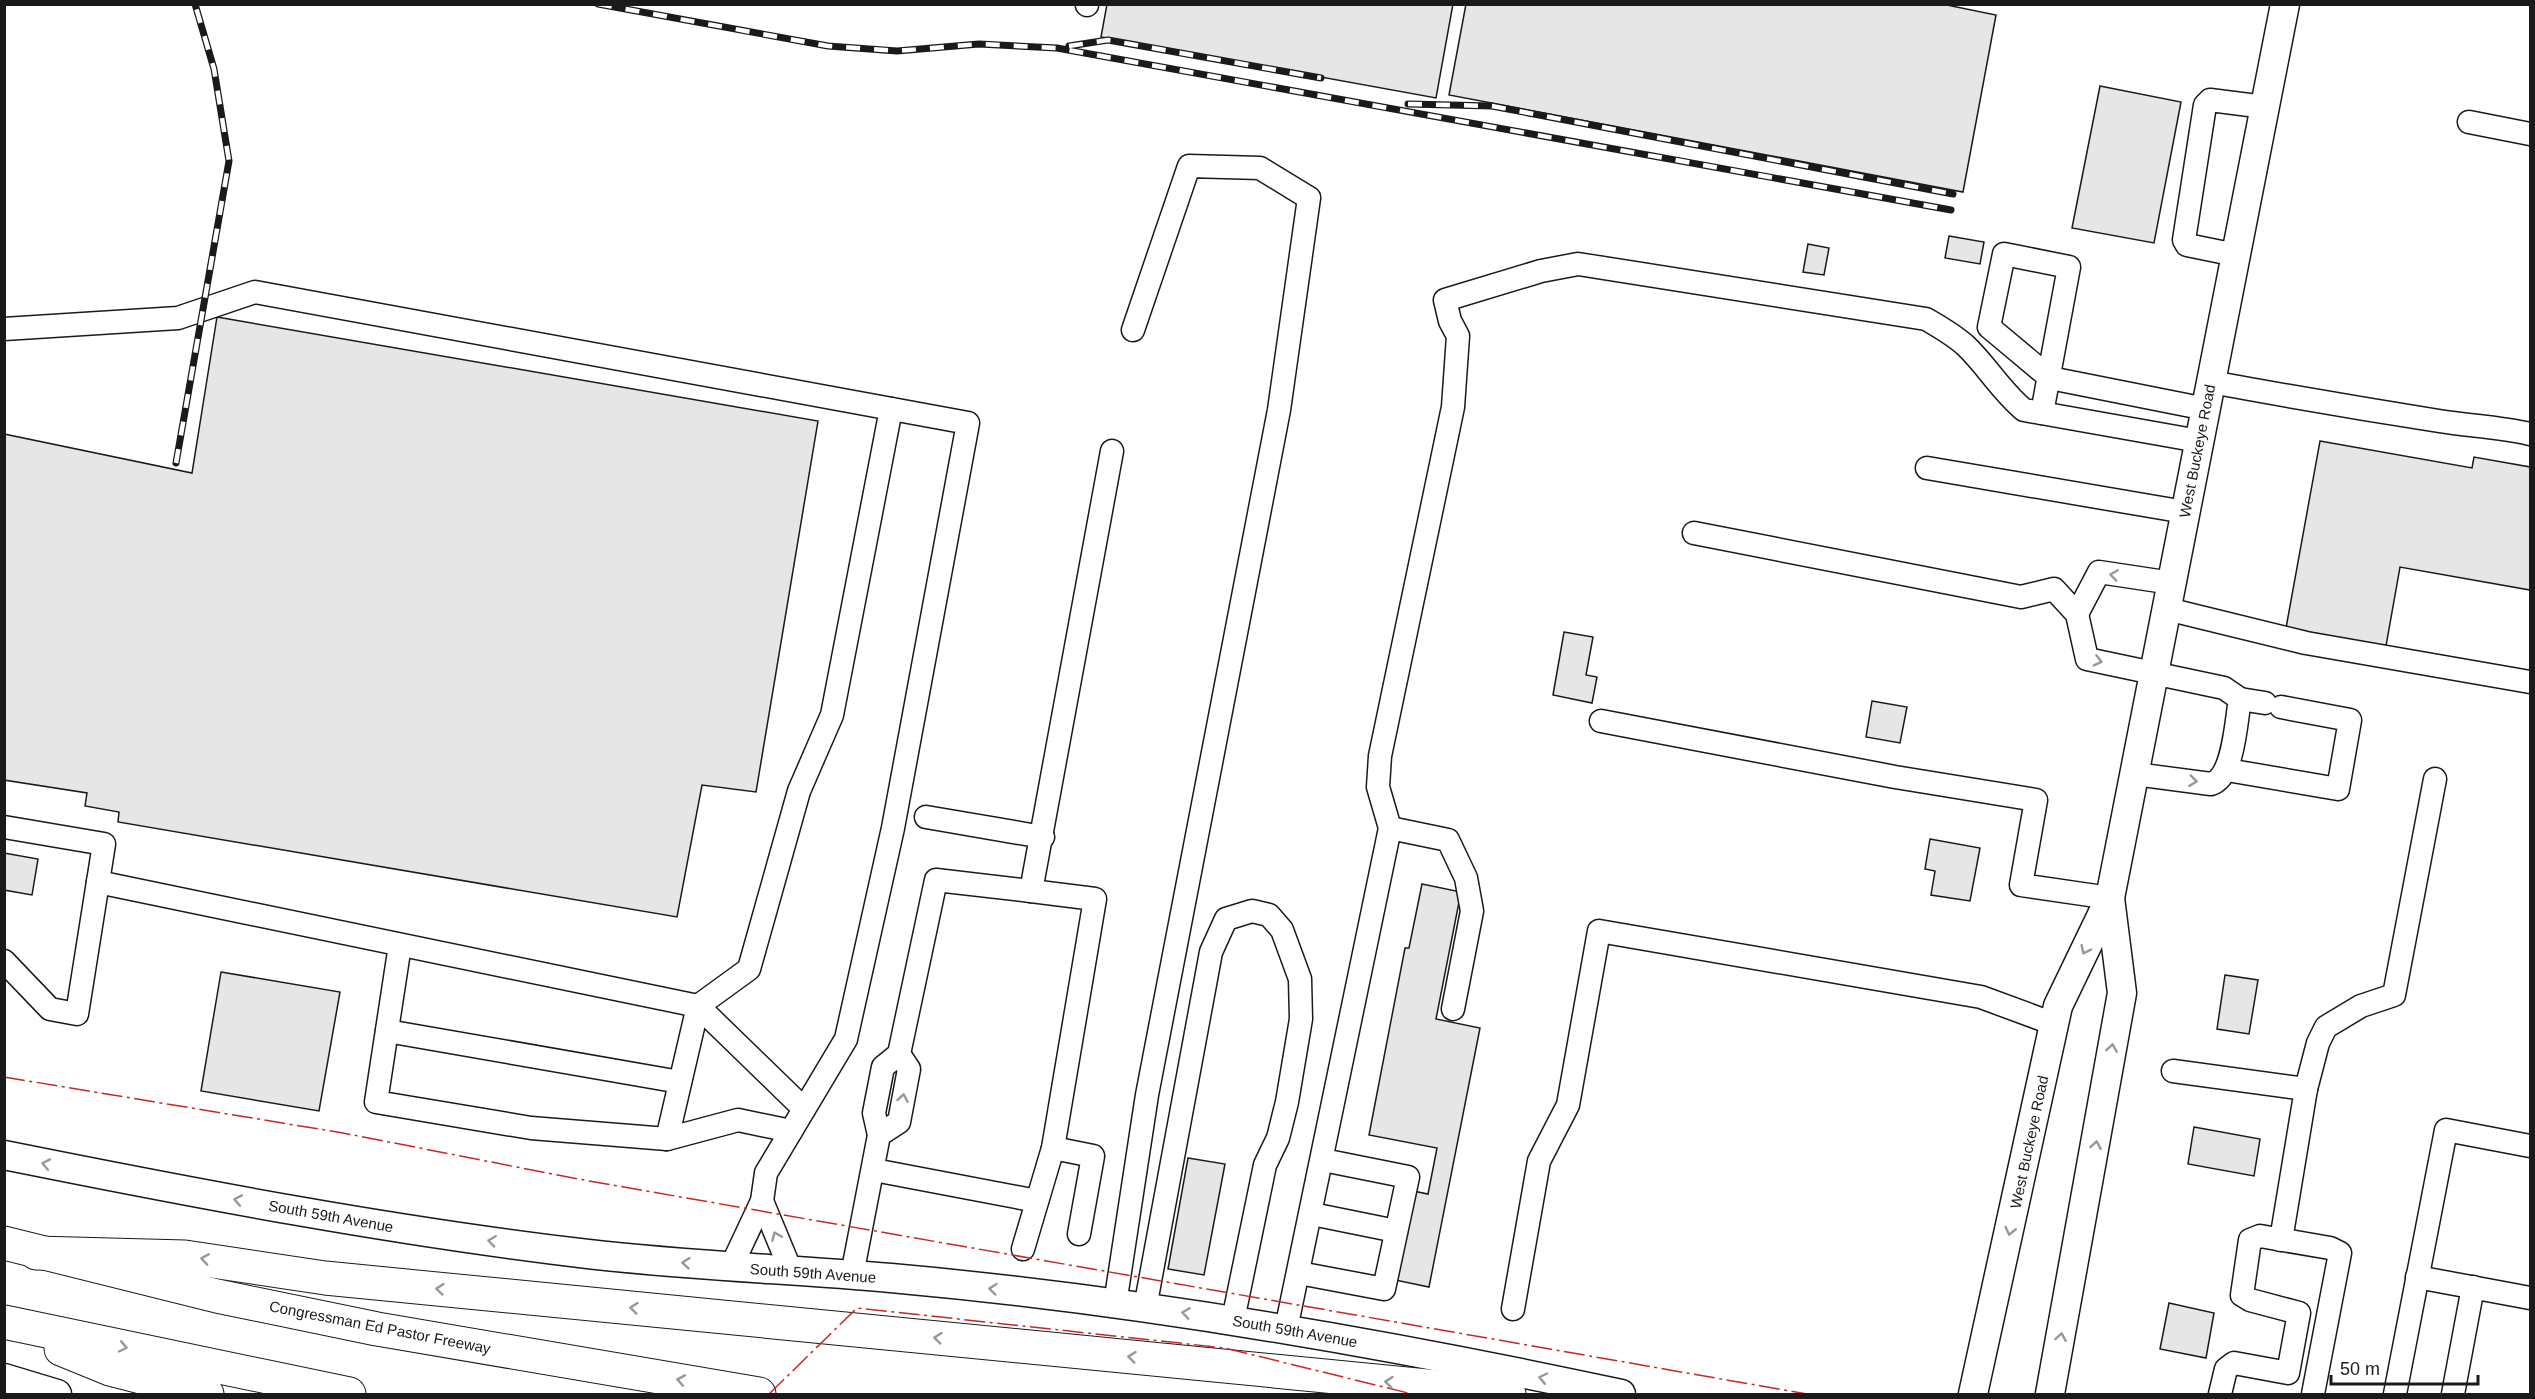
<svg xmlns="http://www.w3.org/2000/svg" width="2535" height="1399" viewBox="0 0 2535 1399" font-family="Arial,sans-serif">
<rect width="100%" height="100%" fill="#fff"/>
<g fill="#e6e6e6" stroke="#1a1a1a" stroke-width="1.5">
<path d="M1107,4H1453L1436,98L1101,37Z"/>
<path d="M1466,4H1942L1996,15L1963,192L1449,95Z"/>
<path d="M2100,86L2181,102L2154,243L2072,228Z"/>
<path d="M1949,236L1984,242L1980,264L1945,258Z"/>
<path d="M1808,244L1829,248L1824,275L1803,272Z"/>
<path d="M217,317L818,421L756,792L702,785L677,917L118,822L119,812L85,806L87,793L4,780V434L192,473Z"/>
<path d="M2320,441L2472,468L2474,457L2530,467V590L2400,567L2386,646L2286,628Z"/>
<path d="M1564,632L1593,637L1586,675L1597,677L1592,703L1553,695Z"/>
<path d="M1872,701L1907,707L1900,743L1866,737Z"/>
<path d="M1930,839L1980,848L1970,901L1931,895L1935,871L1925,869Z"/>
<path d="M4,853L38,859L32,895L4,890Z"/>
<path d="M1422,884L1461,892L1436,1019L1480,1028L1429,1287L1395,1280L1413,1191L1428,1194L1437,1148L1369,1135L1405,948H1409Z"/>
<path d="M221,972L340,992L319,1111L201,1091Z"/>
<path d="M2225,975L2258,980L2249,1034L2217,1029Z"/>
<path d="M2194,1127L2260,1139L2254,1176L2188,1164Z"/>
<path d="M1188,1158L1225,1164L1204,1275L1168,1269Z"/>
<path d="M2169,1303L2214,1313L2206,1358L2160,1349Z"/>
</g>
<g fill="none" stroke-linecap="round" stroke-linejoin="round">
<defs>
<g id="minor">
<path d="M1087,5V4"/>
<path d="M2469,122L2530,134"/>
<path d="M2236,255L2187,245L2184,240L2205,105L2210,100L2265,107"/>
<path d="M4,329L178,318L255,292L968,423L893,828L846,1039L766,1173L762,1201L731,1267"/>
<path d="M2211,382C2287,396 2363,409 2439,421C2470,426 2500,427 2530,434"/>
<path d="M2042,413L2069,267L2004,254L1989,327L2050,378L2206,409"/>
<path d="M1927,468L2185,512"/>
<path d="M1694,533L2021,597L2054,589L2077,614L2087,659L2224,688L2240,699C2236,721 2234,777 2211,784L2135,774"/>
<path d="M2167,609L2306,643L2530,682"/>
<path d="M2077,614L2099,572L2172,583"/>
<path d="M2240,699L2265,703"/>
<path d="M1601,721L1895,777L2036,800L2021,885L2110,898"/>
<path d="M2227,770L2338,789L2350,720L2281,707"/>
<path d="M926,817L1043,837"/>
<path d="M4,827L104,844L77,1014L50,1009L4,961"/>
<path d="M1390,828L1378,787L1380,756L1453,407L1458,336L1450,321L1445,300L1541,271L1578,264L1926,319C1940,327 1954,335 1966,346C1987,366 2001,391 2024,410L2199,441"/>
<path d="M98,882L698,1006L804,1109"/>
<path d="M400,945L376,1102L531,1128L667,1139L738,1120L791,1131"/>
<path d="M387,1031L680,1082"/>
<path d="M2173,1071L2306,1089"/>
<path d="M879,1135L899,1122L909,1069L899,1054"/>
<path d="M667,1139L698,1006L749,969L799,791L832,715L891,409"/>
<path d="M1053,1148L1093,1156L1079,1234"/>
<path d="M874,1170L1037,1201"/>
<path d="M762,1201L791,1271"/>
<path d="M1312,1214L1396,1231"/>
<path d="M2281,1240L2306,1089L2318,1043L2326,1027L2361,1006L2394,995L2435,779"/>
<path d="M1023,1249L1053,1148L1095,899L1031,891"/>
<path d="M1299,1273L1384,1289L1408,1177L1323,1160"/>
<path d="M852,1275L879,1135L874,1113L883,1067L899,1054L936,880L1031,891L1112,451"/>
<path d="M2417,1277L2530,1298"/>
<path d="M1115,1304L1147,1095L1279,410L1309,198L1260,168L1189,166L1133,330"/>
<path d="M1145,1308L1211,952L1226,919L1252,911L1269,915L1282,930L1300,979L1301,1019L1287,1102L1278,1138L1265,1165L1233,1320"/>
<path d="M1513,1309L1539,1161L1568,1105L1599,931L1981,997L2054,1024"/>
<path d="M1286,1329L1390,828L1448,840L1466,878L1472,911L1453,1009"/>
<path d="M2220,1394L2226,1369L2234,1363L2288,1373L2299,1313L2250,1300L2242,1295L2250,1240L2260,1236L2330,1248L2340,1253L2313,1394"/>
<path d="M2395,1394L2446,1130L2530,1146"/>
<path d="M2453,1394L2473,1287"/>
</g>
<g id="major">
<path d="M4,1155C198,1194 392,1231 588,1254C689,1266 790,1269 891,1278C1137,1300 1380,1342 1621,1394"/>
<path d="M4,1378L57,1394"/>
<path d="M1973,1394L2058,1006L2110,898L2285,4"/>
<path d="M2050,1394L2122,993L2110,898"/>
</g>
<g id="highway">
<path d="M4,1243L217,1296L377,1329L759,1394"/>
<path d="M36,1253L185,1257L325,1278L1509,1394"/>
<path d="M4,1322L349,1394"/>
<path d="M61,1349L110,1369L207,1394"/>
</g>
</defs>
<use href="#minor" stroke="#1a1a1a" stroke-width="25"/>
<use href="#major" stroke="#1a1a1a" stroke-width="31"/>
<use href="#highway" stroke="#1a1a1a" stroke-width="35"/>
<use href="#minor" stroke="#fff" stroke-width="22"/>
<use href="#major" stroke="#fff" stroke-width="28"/>
<use href="#highway" stroke="#fff" stroke-width="33"/>
<defs>
<g id="rail">
<path d="M598,4L828,46L897,51L979,44L1057,48L1951,210"/>
<path d="M1069,46L1108,40L1321,78"/>
<path d="M1408,104L1492,106L1953,194"/>
<path d="M176,463L229,161L214,69L195,4"/>
</g>
</defs>
<use href="#rail" stroke="#1a1a1a" stroke-width="7"/>
<use href="#rail" stroke="#fff" stroke-width="4.5" stroke-dasharray="14" stroke-linecap="butt"/>
<g stroke="#c62828" stroke-width="1.5" stroke-dasharray="21 4.5 3 4.5" stroke-linecap="butt">
<path d="M4,1077L343,1133L578,1179L1807,1394"/>
<path d="M769,1394L857,1308L1225,1348L1412,1394"/>
</g>
</g>
<defs><path id="oneway-chevron" d="M-2-3.5L2.5 0L-2 3.5" fill="none" stroke-width="1.6" stroke-linecap="round" stroke-linejoin="round" transform="scale(1.5)"/></defs>
<g stroke="#989898">
<use href="#oneway-chevron" transform="translate(2114 575) rotate(-172)"/>
<use href="#oneway-chevron" transform="translate(2098 661) rotate(14)"/>
<use href="#oneway-chevron" transform="translate(2193 781) rotate(7)"/>
<use href="#oneway-chevron" transform="translate(2085 950) rotate(116)"/>
<use href="#oneway-chevron" transform="translate(2112 1048) rotate(-81)"/>
<use href="#oneway-chevron" transform="translate(903 1098) rotate(-80)"/>
<use href="#oneway-chevron" transform="translate(2096 1145) rotate(-80)"/>
<use href="#oneway-chevron" transform="translate(46 1164) rotate(-169)"/>
<use href="#oneway-chevron" transform="translate(238 1200) rotate(-169)"/>
<use href="#oneway-chevron" transform="translate(2010 1231) rotate(103)"/>
<use href="#oneway-chevron" transform="translate(776 1236) rotate(-113)"/>
<use href="#oneway-chevron" transform="translate(492 1241) rotate(-172)"/>
<use href="#oneway-chevron" transform="translate(205 1259) rotate(-171)"/>
<use href="#oneway-chevron" transform="translate(686 1263) rotate(-175)"/>
<use href="#oneway-chevron" transform="translate(440 1289) rotate(-174)"/>
<use href="#oneway-chevron" transform="translate(993 1289) rotate(-174)"/>
<use href="#oneway-chevron" transform="translate(634 1308) rotate(-174)"/>
<use href="#oneway-chevron" transform="translate(1186 1313) rotate(-172)"/>
<use href="#oneway-chevron" transform="translate(2061 1337) rotate(-80)"/>
<use href="#oneway-chevron" transform="translate(938 1338) rotate(-174)"/>
<use href="#oneway-chevron" transform="translate(123 1347) rotate(12)"/>
<use href="#oneway-chevron" transform="translate(1132 1357) rotate(-174)"/>
<use href="#oneway-chevron" transform="translate(1543 1378) rotate(-168)"/>
<use href="#oneway-chevron" transform="translate(681 1380) rotate(-170)"/>
<use href="#oneway-chevron" transform="translate(1389 1382) rotate(-174)"/>
</g>
<g text-anchor="middle" dominant-baseline="central" stroke-width="4.5" stroke-linejoin="round" paint-order="stroke">
<g font-size="15" fill="#1a1a1a" stroke="#fff">
<text transform="translate(2197 451) rotate(-79)">West Buckeye Road</text>
<text transform="translate(2029 1142) rotate(-78)">West Buckeye Road</text>
<text transform="translate(331 1216) rotate(10)">South 59th Avenue</text>
<text transform="translate(813 1273) rotate(4)">South 59th Avenue</text>
<text transform="translate(380 1327) rotate(11)">Congressman Ed Pastor Freeway</text>
<text transform="translate(1295 1331) rotate(10)">South 59th Avenue</text>
</g>
</g>
<rect width="2535" height="1399" fill="none" stroke="#1a1a1a" stroke-width="12"/>
<path d="M2331 1375v9h147v-9" fill="none" stroke="#1a1a1a" stroke-width="3"/>
<text x="2340" y="1375" font-size="18" fill="#1a1a1a" stroke="#ffffff" stroke-width="4.5" paint-order="stroke">50 m</text>
</svg>
